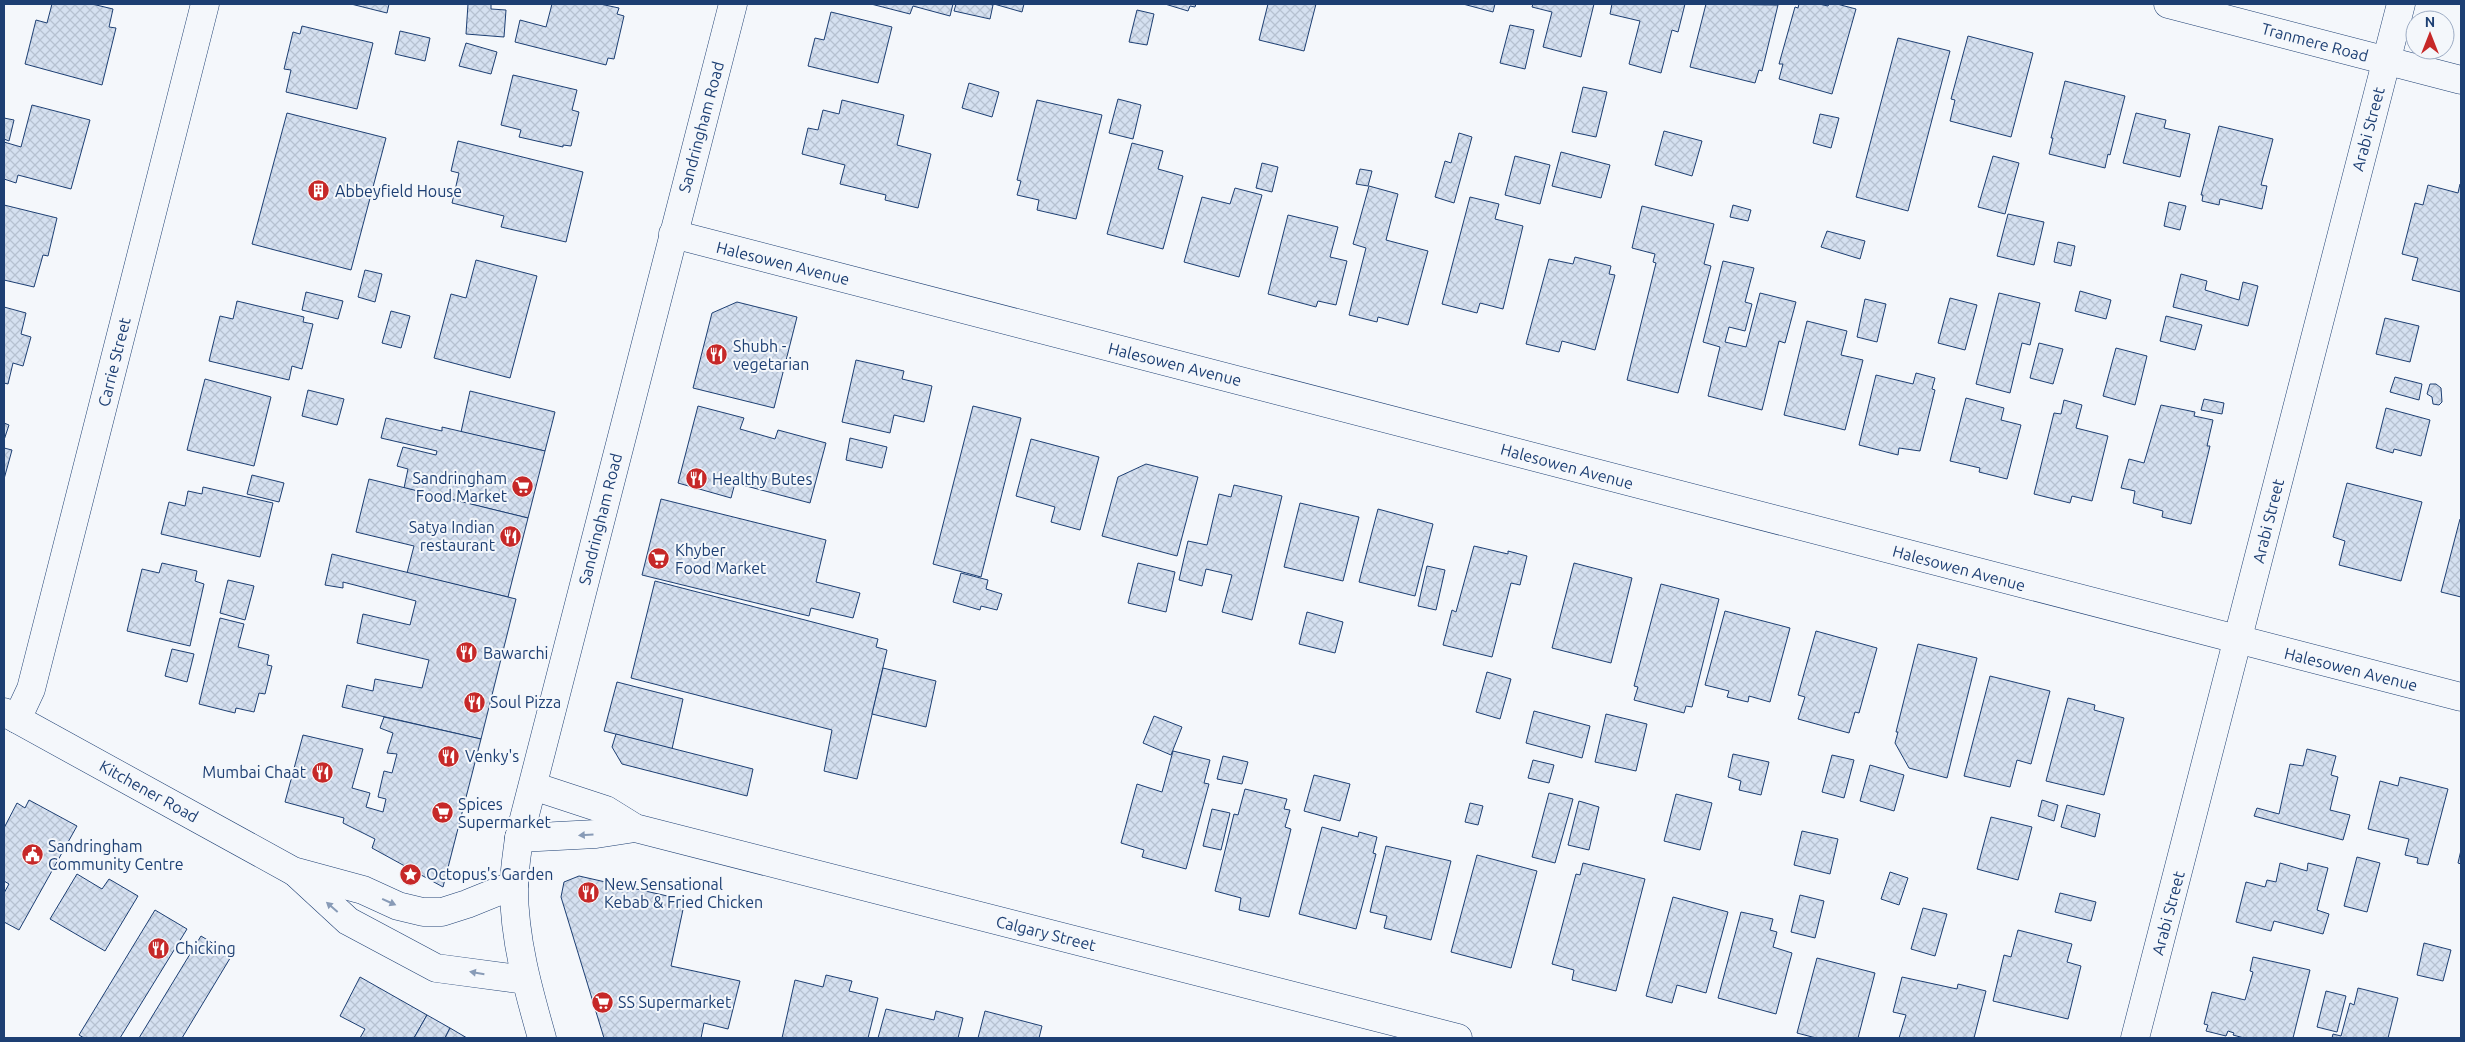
<svg xmlns="http://www.w3.org/2000/svg" width="2465" height="1042" viewBox="0 0 2465 1042" font-family="Ubuntu,sans-serif">
<defs>
<pattern id="building-cross-hatch" width="8" height="8" patternUnits="userSpaceOnUse" patternTransform="scale(1.25)"><rect width="8" height="8" fill="#d5e0f0"/><path d="M0 0l8 8M0 8l8-8" fill="none" stroke="#b6c1d1"/></pattern>
</defs>
<rect width="100%" height="100%" fill="#f4f7fb"/>
<g fill="url(#building-cross-hatch)" stroke="#1d3f73">
<path d="M52,4H92L113,9L109,27L116,28L102,85L25,64L36,20L47,23Z"/>
<path d="M351,4H389L387,13Z"/>
<path d="M468,4H491V9L506,10L504,37L466,34Z"/>
<path d="M552,4H600L619,8L617,14L624,16L614,59L608,58L606,65L515,42L520,20L546,27Z"/>
<path d="M871,4H953L950,16L913,6L910,14Z"/>
<path d="M956,4H988L993,5L990,19L954,11Z"/>
<path d="M994,4H1024L1022,12Z"/>
<path d="M1165,4H1196L1195,7L1190,6L1188,11Z"/>
<path d="M1268,4H1316L1304,51L1259,40Z"/>
<path d="M1463,4H1495L1493,12Z"/>
<path d="M1533,4H1594L1581,57L1543,47L1552,12L1532,7Z"/>
<path d="M1612,4H1685L1678,32L1672,30L1661,73L1629,64L1640,21L1610,14Z"/>
<path d="M1706,4L1778,5L1762,71L1759,70L1755,83L1690,67Z"/>
<path d="M1799,4H1819L1828,6L1829,4H1837L1856,9L1832,94L1779,79L1783,64H1779L1795,7L1798,8Z"/>
<path d="M1137,10L1154,14L1147,45L1129,42Z"/>
<path d="M831,12L892,27L878,83L808,66L815,38L824,40Z"/>
<path d="M1510,25L1534,30L1525,69L1500,63Z"/>
<path d="M302,26L373,43L357,109L286,92L291,70L284,69L293,32L300,34Z"/>
<path d="M400,31L430,38L425,61L395,54Z"/>
<path d="M1968,36L2033,53L2011,137L1950,121L1955,100L1951,99Z"/>
<path d="M1898,38L1950,51L1908,211L1856,197Z"/>
<path d="M466,43L497,52L491,74L459,66Z"/>
<path d="M513,75L577,90L572,110L579,112L571,146L563,145V147L519,137L521,130L501,125Z"/>
<path d="M2065,81L2125,96L2110,155L2108,154L2105,168L2049,154L2053,138H2051Z"/>
<path d="M969,83L999,92L992,117L962,108Z"/>
<path d="M1583,87L1607,92L1596,137L1572,132Z"/>
<path d="M1118,99L1141,105L1133,139L1109,133Z"/>
<path d="M842,100L904,115L897,145L931,154L918,208L885,200L886,195L840,184L845,165L802,154L808,128L818,130L823,110L839,114Z"/>
<path d="M1037,100L1102,115L1076,219L1037,210L1039,200L1017,195L1021,181L1017,180Z"/>
<path d="M32,105L90,120L71,189L18,175L16,183L4,179V142L21,147Z"/>
<path d="M287,113L386,138L351,270L252,244Z"/>
<path d="M2136,113L2166,120L2164,128L2190,134L2180,177L2123,163Z"/>
<path d="M1820,114L1839,118L1831,148L1813,143Z"/>
<path d="M4,118L14,120L9,141L4,139Z"/>
<path d="M2219,126L2273,139L2261,185L2267,186L2262,209L2220,199L2219,205L2202,201L2203,195H2201Z"/>
<path d="M1664,131L1702,141L1692,176L1655,165Z"/>
<path d="M1459,133L1472,137L1454,203L1435,197L1445,161L1451,163Z"/>
<path d="M458,141L583,172L566,242L501,227L504,216L452,203L459,173L451,171Z"/>
<path d="M1132,143L1163,151L1158,169L1183,176L1163,249L1107,234Z"/>
<path d="M1561,152L1610,165L1601,198L1552,186Z"/>
<path d="M1515,156L1550,165L1540,204L1505,195Z"/>
<path d="M1993,156L2019,163L2005,214L1978,207Z"/>
<path d="M1262,163L1278,167L1272,192L1256,188Z"/>
<path d="M1360,169L1372,171L1368,186L1356,184Z"/>
<path d="M2460,184H2461V292L2412,280L2418,258L2402,254L2415,203L2423,205L2428,185L2458,193Z"/>
<path d="M1369,186L1398,194L1386,240L1428,251L1408,325L1378,317L1377,322L1349,315L1366,248L1353,244Z"/>
<path d="M1235,188L1262,195L1239,277L1184,262L1202,197L1230,204Z"/>
<path d="M1470,197L1499,204L1495,219L1523,226L1503,309L1480,303L1477,313L1442,304Z"/>
<path d="M2169,202L2186,206L2180,230L2164,226Z"/>
<path d="M4,205L57,218L48,256L43,255L34,287L4,280Z"/>
<path d="M1733,205L1751,210L1748,221L1730,217Z"/>
<path d="M1642,206L1714,224L1704,264L1711,266L1678,393L1627,380L1656,263L1653,262L1655,254L1632,248Z"/>
<path d="M2008,214L2044,222L2034,265L1997,256Z"/>
<path d="M1288,215L1338,227L1330,257L1347,261L1336,305L1318,301L1316,307L1268,294Z"/>
<path d="M1827,231L1865,241L1860,259L1821,247Z"/>
<path d="M2058,242L2075,246L2071,266L2054,262Z"/>
<path d="M1575,257L1611,266L1609,274L1615,275L1595,350L1562,341L1559,352L1526,344L1549,259L1573,264Z"/>
<path d="M476,260L537,276L510,378L434,358L451,294L466,298Z"/>
<path d="M1723,261L1754,268L1745,302L1752,304L1745,331L1729,327L1725,342L1746,347L1760,293L1796,302L1785,343L1779,341L1762,410L1708,396L1720,347L1703,342Z"/>
<path d="M365,270L382,274L375,302L358,297Z"/>
<path d="M2181,274L2207,281L2205,290L2239,300L2243,282L2258,286L2248,326L2173,307Z"/>
<path d="M2080,291L2111,300L2106,319L2075,311Z"/>
<path d="M306,292L343,301L338,319L302,310Z"/>
<path d="M1999,293L2040,303L2030,345L2022,343L2010,393L1976,384Z"/>
<path d="M1950,298L1977,305L1965,350L1938,343Z"/>
<path d="M1865,299L1886,304L1877,342L1857,337Z"/>
<path d="M237,301L304,317L303,322L313,324L302,369L292,366L289,380L209,361L220,316L233,319Z"/>
<path d="M737,302L797,317L774,408L693,388L712,313Z"/>
<path d="M4,307L26,313L21,334L31,337L23,366L13,363L8,384L4,383Z"/>
<path d="M391,311L410,316L401,348L382,343Z"/>
<path d="M2166,316L2202,325L2195,350L2160,341Z"/>
<path d="M2385,318L2419,326L2410,362L2376,354Z"/>
<path d="M1807,321L1847,331L1841,355L1863,360L1845,430L1784,415Z"/>
<path d="M2039,343L2063,349L2053,384L2030,378Z"/>
<path d="M2116,348L2147,356L2135,405L2103,396Z"/>
<path d="M856,360L904,371L902,379L932,386L924,422L894,415L890,433L842,422Z"/>
<path d="M1916,373L1935,378L1932,389L1935,390L1920,451L1899,448L1898,455L1859,445L1876,375L1913,384Z"/>
<path d="M2395,377L2422,384L2419,400L2390,392Z"/>
<path d="M205,379L271,397L254,466L187,450Z"/>
<path d="M2430,384H2436L2441,388L2442,402L2439,405L2433,404L2432,397L2427,394Z"/>
<path d="M308,390L344,399L337,425L302,416Z"/>
<path d="M470,391L555,412L545,451L461,432Z"/>
<path d="M1966,398L2004,408L2001,420L2021,425L2007,479L1979,472L1980,468L1950,461Z"/>
<path d="M2204,399L2224,403L2222,414L2201,410Z"/>
<path d="M2064,400L2082,405L2076,428L2108,436L2092,501L2072,496L2070,503L2034,494L2054,413L2061,414Z"/>
<path d="M2161,405L2195,412L2194,416L2213,420L2207,446H2210L2191,524L2162,517L2163,511L2133,503L2135,491L2121,488L2129,459L2144,463Z"/>
<path d="M698,406L744,418L740,429L775,439L778,430L826,443L810,503L735,483L731,498L678,483Z"/>
<path d="M973,406L1021,418L981,577L933,564Z"/>
<path d="M2386,408L2430,420L2421,456L2394,449L2393,453L2376,448Z"/>
<path d="M386,418L442,431V427L545,451L528,518L404,488L408,469L397,466L403,447L436,455L437,451L381,438Z"/>
<path d="M4,423L9,425L4,440Z"/>
<path d="M850,438L887,447L882,468L846,460Z"/>
<path d="M1031,439L1099,457L1080,530L1051,522L1055,507L1016,496Z"/>
<path d="M4,448L12,450L4,479Z"/>
<path d="M1146,464L1198,477L1177,556L1102,536L1118,477Z"/>
<path d="M252,475L284,483L279,502L247,494Z"/>
<path d="M369,479L528,518L508,597L407,573L414,546L356,532Z"/>
<path d="M2347,483L2422,502L2401,581L2339,565L2345,541L2333,537Z"/>
<path d="M1234,485L1282,496L1252,620L1222,612L1232,575L1206,569L1202,586L1179,580L1188,541L1207,545L1219,494L1231,497Z"/>
<path d="M203,487L273,503L260,557L161,534L169,502L185,506L188,491L202,494Z"/>
<path d="M661,499L826,540L816,582L860,593L853,618L811,608L809,616L642,575Z"/>
<path d="M1300,503L1359,517L1343,581L1284,567Z"/>
<path d="M1378,509L1433,524L1415,596L1359,582Z"/>
<path d="M2460,519L2461,520V597L2441,592Z"/>
<path d="M1474,546L1508,554V551L1527,556L1520,585L1511,583L1492,657L1443,645L1452,610L1456,612Z"/>
<path d="M332,554L516,599L481,739L342,707L347,685L373,691L375,679L422,688L429,660L357,643L363,614L410,625L416,601L343,582V588L325,585Z"/>
<path d="M162,563L197,571L195,581L204,584L190,646L127,631L142,569L159,573Z"/>
<path d="M1138,563L1175,572L1166,612L1128,603Z"/>
<path d="M1574,563L1632,578L1611,663L1552,648Z"/>
<path d="M1427,566L1445,570L1436,610L1418,606Z"/>
<path d="M961,573L988,580L986,589L1002,594L997,610L981,606L980,610L953,602Z"/>
<path d="M228,580L254,586L245,620L220,613Z"/>
<path d="M655,581L878,639L876,647L887,650L857,779L824,771L832,730L631,678Z"/>
<path d="M1661,584L1719,599L1692,707L1686,706L1684,713L1634,700L1638,687L1634,686Z"/>
<path d="M1725,611L1790,628L1770,702L1749,696L1748,702L1727,697L1729,691L1705,685Z"/>
<path d="M1307,612L1343,622L1335,653L1299,644Z"/>
<path d="M220,618L244,624L238,647L269,655L267,665L272,666L265,694L259,693L254,712L236,708L235,713L199,704Z"/>
<path d="M1816,631L1877,648L1859,713L1855,712L1849,733L1798,719L1805,697L1798,695Z"/>
<path d="M1918,644L1977,658L1947,778L1909,768L1895,743L1898,732H1896Z"/>
<path d="M172,649L194,654L187,682L165,676Z"/>
<path d="M883,668L936,681L926,727L872,714Z"/>
<path d="M1487,672L1511,679L1500,719L1476,712Z"/>
<path d="M1990,676L2050,691L2031,764L2017,760L2010,787L1964,776Z"/>
<path d="M617,682L683,699L672,749L604,731Z"/>
<path d="M2068,698L2095,705L2094,710L2124,718L2104,795L2046,781Z"/>
<path d="M1534,711L1590,726L1582,758L1526,743Z"/>
<path d="M1606,714L1647,724L1636,771L1595,762Z"/>
<path d="M1154,716L1182,727L1171,755L1143,743Z"/>
<path d="M384,717L481,739L443,887L372,848L375,839L343,823L344,818L285,802L303,735L363,749L352,788L370,793L366,807L383,812L386,799L378,797L384,771L392,773L397,754L387,753L393,733L380,728Z"/>
<path d="M616,734L753,769L747,796L622,764L612,747Z"/>
<path d="M2307,749L2336,756L2331,775L2338,777L2330,810L2350,815L2343,840L2254,816L2257,808L2279,814L2290,764L2303,766Z"/>
<path d="M1173,751L1210,760L1204,783L1209,784L1186,869L1142,857L1144,850L1121,843L1137,784L1162,792Z"/>
<path d="M1733,754L1769,762L1761,795L1739,790L1741,781L1728,777Z"/>
<path d="M1832,755L1854,760L1844,798L1822,792Z"/>
<path d="M1223,756L1248,762L1242,784L1217,779Z"/>
<path d="M1533,760L1554,765L1549,783L1528,778Z"/>
<path d="M1870,765L1904,775L1894,811L1860,801Z"/>
<path d="M1314,775L1350,784L1340,821L1304,811Z"/>
<path d="M2400,777L2448,789L2428,865L2417,863L2418,858L2405,855L2409,839L2368,829L2380,781L2398,786Z"/>
<path d="M1245,789L1287,799L1284,809L1290,810L1285,827L1291,829L1269,917L1239,910L1241,898L1215,891L1234,814L1238,815Z"/>
<path d="M1549,793L1573,799L1555,863L1532,857Z"/>
<path d="M1676,794L1712,803L1700,850L1664,841Z"/>
<path d="M29,800L77,826L19,930L4,922V893L9,884L4,881V828L17,803L25,808Z"/>
<path d="M2042,800L2058,805L2054,821L2038,816Z"/>
<path d="M1579,801L1599,807L1589,850L1568,845Z"/>
<path d="M1470,803L1483,806L1478,825L1465,822Z"/>
<path d="M2067,805L2100,814L2095,837L2061,827Z"/>
<path d="M1212,809L1230,813L1221,850L1203,846Z"/>
<path d="M1991,817L2032,827L2018,880L1977,869Z"/>
<path d="M1322,827L1358,837L1359,832L1377,837L1373,853L1376,854L1356,929L1299,914Z"/>
<path d="M1802,831L1838,839L1830,874L1794,865Z"/>
<path d="M1386,846L1451,861L1431,940L1384,928L1387,916L1370,912Z"/>
<path d="M2461,850V864L2458,863Z"/>
<path d="M1477,855L1537,871L1511,968L1451,952Z"/>
<path d="M2357,857L2380,863L2367,912L2344,906Z"/>
<path d="M1583,863L1645,879L1616,991L1572,980L1574,970L1552,964L1576,874L1580,875Z"/>
<path d="M2280,863L2307,871L2308,863L2328,868L2317,910L2329,914L2323,934L2274,921L2271,931L2236,922L2246,882L2265,887L2267,880L2276,882Z"/>
<path d="M1890,872L1908,878L1899,905L1881,899Z"/>
<path d="M77,874L102,889L109,879L138,896L105,951L50,919Z"/>
<path d="M579,876L685,900L671,966L740,981L728,1029L704,1023L701,1038H604L561,897L564,882Z"/>
<path d="M2060,893L2096,902L2091,921L2055,912Z"/>
<path d="M1800,895L1824,901L1815,938L1791,932Z"/>
<path d="M1673,897L1728,912L1706,993L1677,985L1672,1003L1646,996Z"/>
<path d="M1923,908L1947,914L1935,956L1911,949Z"/>
<path d="M155,910L187,929L120,1038H84L79,1035Z"/>
<path d="M1741,912L1773,919L1770,930L1777,932L1773,947L1792,953L1776,1014L1718,998Z"/>
<path d="M2018,930L2072,944L2067,962L2081,966L2068,1019L1993,1001L2004,955L2011,957Z"/>
<path d="M201,936L232,955L182,1038H139Z"/>
<path d="M2424,943L2451,950L2443,981L2417,975Z"/>
<path d="M2253,957L2310,970L2293,1038H2244L2233,1035L2234,1033L2228,1031L2226,1036L2206,1031L2208,1025L2204,1024L2212,992L2245,1000L2253,972L2250,971Z"/>
<path d="M1817,958L1875,973L1858,1038H1816L1797,1033Z"/>
<path d="M826,975L852,981L849,991L878,998L868,1038H782L795,980L823,987Z"/>
<path d="M360,977L427,1015L414,1038H360L365,1029L340,1016Z"/>
<path d="M1902,977L1957,989L1958,984L1986,991L1974,1038H1899L1906,1015L1893,1012Z"/>
<path d="M2358,988L2398,998L2388,1038H2332L2333,1034L2341,1036L2350,1003L2354,1005Z"/>
<path d="M2326,991L2346,996L2337,1032L2317,1027Z"/>
<path d="M886,1009L934,1020L936,1011L963,1018L958,1038H878Z"/>
<path d="M985,1011L1042,1026L1039,1038H978Z"/>
<path d="M427,1015L450,1028L445,1038H414Z"/>
<path d="M450,1028L467,1038H445Z"/>
</g>
<g fill="none" stroke-linecap="round" stroke-linejoin="round">
<defs>
<g id="minor">
<path d="M2168,4L2461,80"/>
<path d="M673,234L2461,697"/>
<path d="M4,712L293,871L363,890L398,906L423,912H442L467,904L514,885"/>
<path d="M17,719L31,689L205,4"/>
<path d="M533,786L606,810L635,828L1458,1038"/>
<path d="M519,838L596,834L635,828"/>
<path d="M296,873L348,921L436,968L526,980"/>
<path d="M2135,1038L2401,4"/>
</g>
<path id="major" d="M542,1038C528,989 514,939 514,888C514,871 517,854 519,838L733,4"/>
</defs>
<use href="#minor" stroke="#1d3f73" stroke-width="29"/>
<use href="#major" stroke="#1d3f73" stroke-width="29"/>
<use href="#minor" stroke="#f4f7fb" stroke-width="28"/>
<use href="#major" stroke="#f4f7fb" stroke-width="28"/>
</g>
<defs><path id="oneway-solid" d="M-6-.8H1V-3.2L6.5 0L1 3.2V.8H-6Z" transform="scale(1.25)"/></defs>
<g fill="#889bb7">
<use href="#oneway-solid" transform="translate(586 835) rotate(176)"/>
<use href="#oneway-solid" transform="translate(389 902) rotate(24)"/>
<use href="#oneway-solid" transform="translate(332 907) rotate(-139)"/>
<use href="#oneway-solid" transform="translate(477 973) rotate(-170)"/>
</g>
<defs>
<symbol id="building-disc" viewBox="-11 -11 22 22"><circle r="9.5" fill="#c62828" stroke="#f4f7fb"/><path d="M-4-6H4V6H1V3H-1V6H-4ZM-2.5-4.3h1.7v1.8h-1.7ZM.8-4.3h1.7v1.8H.8ZM-2.5-1h1.7V.8h-1.7ZM.8-1h1.7V.8H.8Z" fill="#fff"/></symbol>
<symbol id="restaurant-disc" viewBox="-11 -11 22 22"><circle r="9.5" fill="#c62828" stroke="#f4f7fb"/><path d="M-5-6h1v4h1v-4h1v4h1v-4h1v5L-1.5 .5V6h-2V.5L-5-1ZM5-6V6H3V1.5H1.5Q1.5-4 5-6Z" fill="#fff"/></symbol>
<symbol id="supermarket-disc" viewBox="-11 -11 22 22"><circle r="9.5" fill="#c62828" stroke="#f4f7fb"/><path d="M-6-5.5h2.5l.6 2H6L4.5 2H-2.5L-4.4-4H-6ZM-1.5 3.2a1.3 1.3 0 1 0 .1 0ZM3 3.2a1.3 1.3 0 1 0 .1 0Z" fill="#fff"/></symbol>
<symbol id="civic-disc" viewBox="-11 -11 22 22"><circle r="9.5" fill="#c62828" stroke="#f4f7fb"/><path d="M-.6-6.5H3V-4.5H.6V-3L4-1V1h2V6H-6V1h2V-1L-.6-3ZM-1.2 2.5V6h2.4V2.5Z" fill="#fff"/></symbol>
<symbol id="sight-disc" viewBox="-11 -11 22 22"><circle r="9.5" fill="#c62828" stroke="#f4f7fb"/><path d="M0-6L1.8-2.2L6-1.7L2.9 1.2L3.7 5.4L0 3.3L-3.7 5.4L-2.9 1.2L-6-1.7L-1.8-2.2Z" fill="#fff"/></symbol>
</defs>
<g fill-rule="evenodd">
<use href="#building-disc" x="306" y="178" width="25" height="25"/>
<use href="#restaurant-disc" x="704" y="342" width="25" height="25"/>
<use href="#restaurant-disc" x="684" y="466" width="25" height="25"/>
<use href="#supermarket-disc" x="510" y="474" width="25" height="25"/>
<use href="#restaurant-disc" x="498" y="524" width="25" height="25"/>
<use href="#supermarket-disc" x="646" y="546" width="25" height="25"/>
<use href="#restaurant-disc" x="454" y="640" width="25" height="25"/>
<use href="#restaurant-disc" x="462" y="690" width="25" height="25"/>
<use href="#restaurant-disc" x="436" y="744" width="25" height="25"/>
<use href="#restaurant-disc" x="310" y="760" width="25" height="25"/>
<use href="#supermarket-disc" x="430" y="800" width="25" height="25"/>
<use href="#civic-disc" x="20" y="842" width="25" height="25"/>
<use href="#sight-disc" x="398" y="862" width="25" height="25"/>
<use href="#restaurant-disc" x="576" y="880" width="25" height="25"/>
<use href="#restaurant-disc" x="146" y="936" width="25" height="25"/>
<use href="#supermarket-disc" x="590" y="990" width="25" height="25"/>
</g>
<g text-anchor="middle" dominant-baseline="central" stroke-width="4" stroke-linejoin="round" paint-order="stroke">
<g font-size="16" fill="#1d3f73" stroke="#f4f7fb">
<text transform="translate(2315 42) rotate(15)">Tranmere Road</text>
<text transform="translate(701 127) rotate(-75)">Sandringham Road</text>
<text transform="translate(2368 129) rotate(-75)">Arabi Street</text>
<text transform="translate(783 263) rotate(14)">Halesowen Avenue</text>
<text transform="translate(114 362) rotate(-76)">Carrie Street</text>
<text transform="translate(1175 364) rotate(14)">Halesowen Avenue</text>
<text transform="translate(1567 466) rotate(15)">Halesowen Avenue</text>
<text transform="translate(600 519) rotate(-76)">Sandringham Road</text>
<text transform="translate(2268 521) rotate(-76)">Arabi Street</text>
<text transform="translate(1959 568) rotate(15)">Halesowen Avenue</text>
<text transform="translate(2351 669) rotate(14)">Halesowen Avenue</text>
<text transform="translate(149 791) rotate(29)">Kitchener Road</text>
<text transform="translate(2168 913) rotate(-75)">Arabi Street</text>
<text transform="translate(1046 933) rotate(14)">Calgary Street</text>
</g>
<g font-size="16" fill="#1d3f73" stroke="#f4f7fb" text-anchor="start">
<text x="335" y="191">Abbeyfield House</text>
<text x="733" y="346">Shubh -<tspan x="733" dy="18">vegetarian</tspan></text>
<text x="507" y="478" text-anchor="end">Sandringham<tspan x="507" dy="18">Food Market</tspan></text>
<text x="712" y="479">Healthy Butes</text>
<text x="495" y="527" text-anchor="end">Satya Indian<tspan x="495" dy="18">restaurant</tspan></text>
<text x="675" y="550">Khyber<tspan x="675" dy="18">Food Market</tspan></text>
<text x="483" y="653">Bawarchi</text>
<text x="490" y="702">Soul Pizza</text>
<text x="465" y="756">Venky's</text>
<text x="306" y="772" text-anchor="end">Mumbai Chaat</text>
<text x="458" y="804">Spices<tspan x="458" dy="18">Supermarket</tspan></text>
<text x="48" y="846">Sandringham<tspan x="48" dy="18">Community Centre</tspan></text>
<text x="426" y="874">Octopus's Garden</text>
<text x="604" y="884">New Sensational<tspan x="604" dy="18">Kebab &amp; Fried Chicken</tspan></text>
<text x="175" y="948">Chicking</text>
<text x="618" y="1002">SS Supermarket</text>
</g>
</g>
<rect width="2465" height="1042" fill="none" stroke="#1d3f73" stroke-width="10"/>
<g transform="translate(2430 35)"><circle r="24" fill="#f4f7fb" stroke="#9eadc5"/>
<path d="M0-4L9 19L0 12L-9 19Z" fill="#c62828"/>
<text y="-8" font-size="14" font-weight="bold" text-anchor="middle" fill="#1d3f73">N</text>
</g>
</svg>
